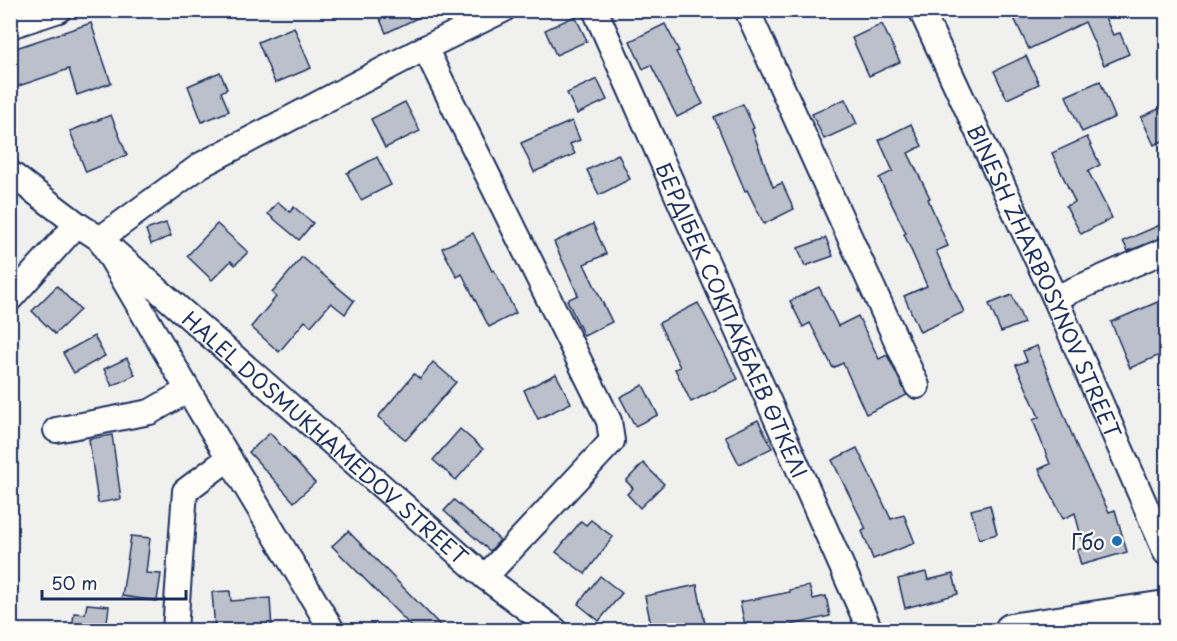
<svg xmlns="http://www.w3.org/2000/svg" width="1177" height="641" viewBox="0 0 1177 641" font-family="'Playpen Sans',sans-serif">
<rect width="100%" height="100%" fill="#f0f0ee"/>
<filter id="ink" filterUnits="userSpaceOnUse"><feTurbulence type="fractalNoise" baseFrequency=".0167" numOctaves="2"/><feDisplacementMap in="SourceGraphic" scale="12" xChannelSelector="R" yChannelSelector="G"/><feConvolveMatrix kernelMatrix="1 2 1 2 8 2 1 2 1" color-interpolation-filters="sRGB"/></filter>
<g filter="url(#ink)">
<g fill="#bbc0ca" stroke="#1b2f5e" stroke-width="1.5">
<path d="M376,10H434L386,33Z"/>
<path d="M1030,10H1107L1103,13L1113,35L1120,33L1129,54L1104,65L1085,22L1029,49L1014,18Z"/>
<path d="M575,16L587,41L556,55L545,30Z"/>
<path d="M91,23L111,83L77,95L69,69L10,89V50Z"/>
<path d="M665,24L679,51L676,52L703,104L677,117L651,65L643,69L630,41Z"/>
<path d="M882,24L900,62L869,76L852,38Z"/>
<path d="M294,27L311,68L275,83L258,42Z"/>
<path d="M1026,56L1039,84L1007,99L994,71Z"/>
<path d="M220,72L227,89L221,92L229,111L202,122L188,86Z"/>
<path d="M597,79L607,100L577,114L567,93Z"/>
<path d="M1100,81L1115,117L1082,132L1066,96Z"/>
<path d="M845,99L857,124L824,139L812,114Z"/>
<path d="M405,102L420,131L385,148L371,119Z"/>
<path d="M743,104L754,128L752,129L773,187L782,183L794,209L764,224L747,190L745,191L714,117Z"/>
<path d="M1167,105V139L1154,145L1141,117Z"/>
<path d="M111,115L127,155L86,172L70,131Z"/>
<path d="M572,121L580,140L570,144L575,154L534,172L521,143Z"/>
<path d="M911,124L922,146L908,153L930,198L928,199L948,246L936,251L964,312L920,332L904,296L927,286L904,234L906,233L879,178L893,171L879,140Z"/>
<path d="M1087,137L1100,165L1088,171L1112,218L1081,234L1066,206L1075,202L1052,153Z"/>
<path d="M618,154L630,179L599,195L587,170Z"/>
<path d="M377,157L391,185L361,200L347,173Z"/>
<path d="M278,202L290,212L294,207L313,223L299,240L268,214Z"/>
<path d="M1167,222V236L1128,251L1123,241Z"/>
<path d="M166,223L171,236L151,244L146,230Z"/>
<path d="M217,224L248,252L235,265L231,261L212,280L187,256Z"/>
<path d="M593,224L606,254L584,264L612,322L584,336L567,300L578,295L554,242Z"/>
<path d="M473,233L492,271L494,270L516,313L489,327L462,274L457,277L442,248Z"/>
<path d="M826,238L833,256L805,266L798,248Z"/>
<path d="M302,257L354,301L345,314L331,303L311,326L305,321L279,352L251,327L276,297L272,293Z"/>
<path d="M57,286L80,310L55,334L32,311Z"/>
<path d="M819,287L838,326L858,316L879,359L887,355L907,395L866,414L843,363L833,368L810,323L803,327L790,301Z"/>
<path d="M1012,295L1024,323L1001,332L989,304Z"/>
<path d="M1167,298V352L1130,368L1111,322Z"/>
<path d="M698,303L738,379L691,402L675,369L680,367L659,323Z"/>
<path d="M94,336L105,356L74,373L63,353Z"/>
<path d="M1037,346L1078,450L1109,512L1115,510L1127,552L1081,565L1077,550L1084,548L1075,513L1063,519L1039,469L1050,464L1033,420L1039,417L1016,365L1027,361L1023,351Z"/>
<path d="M127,358L135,375L112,386L104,369Z"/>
<path d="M433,362L456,382L406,440L378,417L414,374L420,379Z"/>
<path d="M556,374L571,403L538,419L524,390Z"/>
<path d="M643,385L658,415L635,426L620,397Z"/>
<path d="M758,420L772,448L739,464L725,436Z"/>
<path d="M460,429L483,449L456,480L433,460Z"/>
<path d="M270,433L315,483L294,502L249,452Z"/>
<path d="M112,435L121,499L98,503L89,439Z"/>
<path d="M857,448L891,519L904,515L915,543L873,559L862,531L866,529L832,460Z"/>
<path d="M643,463L664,484L640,508L627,494L633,488L626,481Z"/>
<path d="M454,500L500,540L490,551L444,511Z"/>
<path d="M990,505L997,534L979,539L971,510Z"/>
<path d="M591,520L613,537L585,574L556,552L581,521L586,525Z"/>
<path d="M348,531L445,630H415L332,546Z"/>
<path d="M131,536L150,538L146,573L161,574L157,601L122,596Z"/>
<path d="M926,572L928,580L953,574L958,594L905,608L898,579Z"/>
<path d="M600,576L622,593L599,621L578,604Z"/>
<path d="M697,585L705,624L671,630H652L645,596Z"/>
<path d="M809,586L813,599L826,596L830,616L769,630H746L740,602L790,592L789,590Z"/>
<path d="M230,591L231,601L270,598L272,630H215L212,592Z"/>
<path d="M87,604L109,606L106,630H72L74,613L85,614Z"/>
</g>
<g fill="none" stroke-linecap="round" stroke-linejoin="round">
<defs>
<g id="minor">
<path id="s1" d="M503,10L425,48L201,165L100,239L485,577L555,630"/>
<path id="s2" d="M595,10L870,630"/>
<path d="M747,10L917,386"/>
<path id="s3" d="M921,10L1055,298L1166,553"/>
<path d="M10,26L59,10"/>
<path d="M425,48L609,421L612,441L485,577"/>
<path d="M10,173L77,224L100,239L188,390L332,630"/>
<path d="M1055,298L1166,250"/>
<path d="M10,299L77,224"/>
<path d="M56,430L150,412L188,390"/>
<path d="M175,630L185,491L229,458"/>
</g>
<path id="major" d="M1011,630L1166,607"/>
</defs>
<use href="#minor" stroke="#1b2f5e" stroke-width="28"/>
<use href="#major" stroke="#1b2f5e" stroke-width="36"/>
<use href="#minor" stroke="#fdfcf7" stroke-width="24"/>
<use href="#major" stroke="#fdfcf7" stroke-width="32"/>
</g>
</g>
<circle fill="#1f6fb2" stroke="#fdfcf7" stroke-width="2" cx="1117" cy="541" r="6"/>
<g text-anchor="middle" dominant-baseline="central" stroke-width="4.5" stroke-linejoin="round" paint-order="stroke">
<g font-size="21" fill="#1b2f5e" stroke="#fdfcf7">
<text stroke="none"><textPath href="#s3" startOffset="298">BINESH ZHARBOSYNOV STREET</textPath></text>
<text stroke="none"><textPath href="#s2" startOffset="339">БЕРДІБЕК СОҚПАҚБАЕВ ӨТКЕЛІ</textPath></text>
<text stroke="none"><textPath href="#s1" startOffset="765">HALEL DOSMUKHAMEDOV STREET</textPath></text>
</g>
<g font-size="21" fill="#1b2f5e" stroke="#fdfcf7" text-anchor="end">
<text x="1105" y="541">Гбо</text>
</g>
</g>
<rect width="1177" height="641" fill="none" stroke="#fdfcf7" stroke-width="36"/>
<rect x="18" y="18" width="1141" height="605" fill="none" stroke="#1b2f5e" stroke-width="2" filter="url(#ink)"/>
<path d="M42 590v9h144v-9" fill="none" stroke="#1b2f5e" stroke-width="3"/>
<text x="51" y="590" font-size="18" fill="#1b2f5e" stroke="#fdfcf7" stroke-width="4.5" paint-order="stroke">50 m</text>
</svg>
